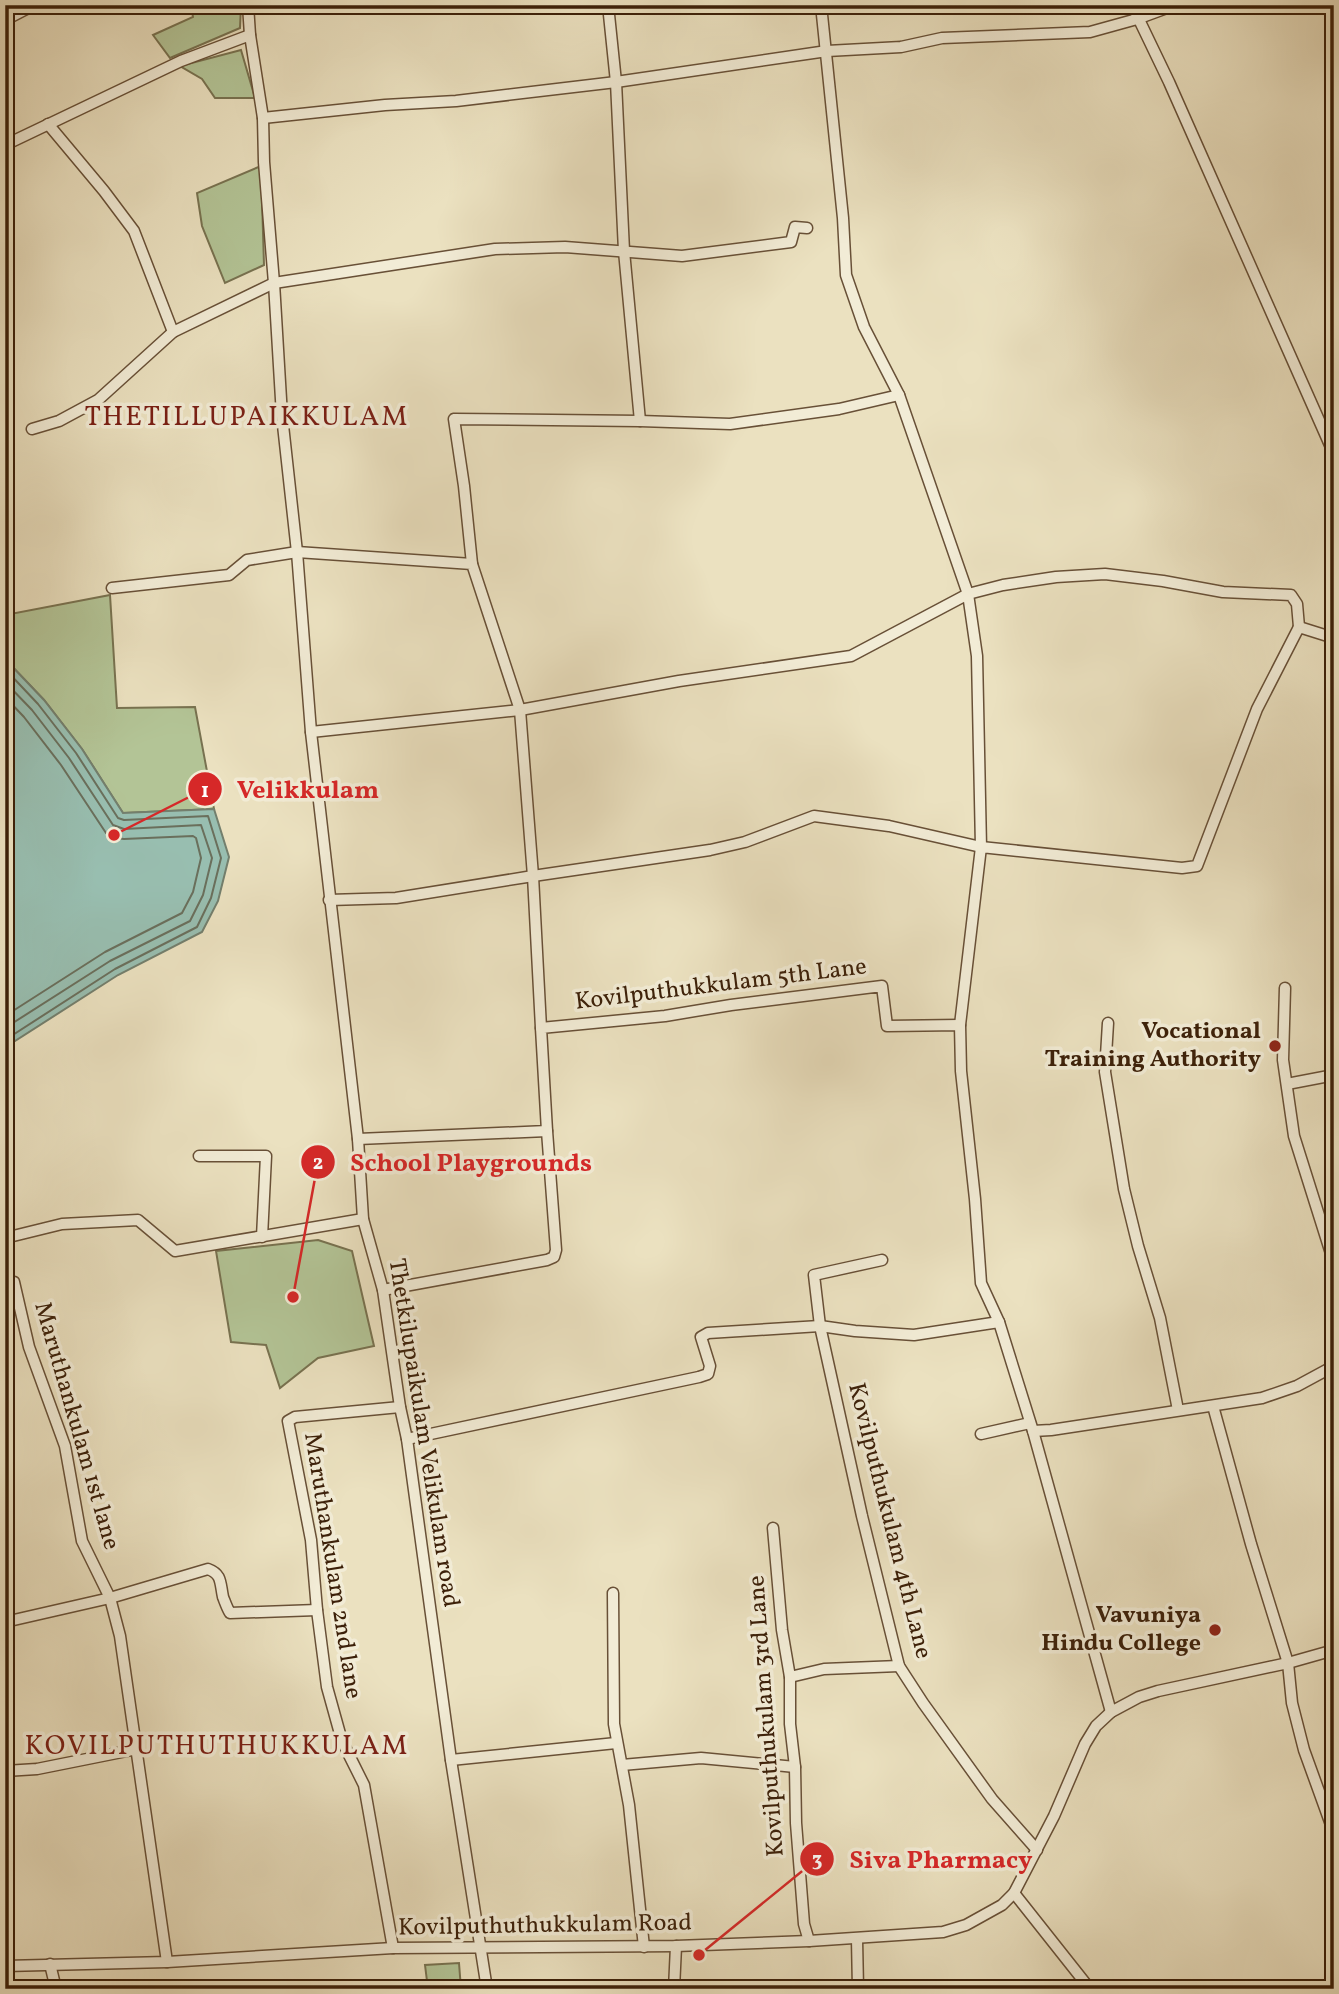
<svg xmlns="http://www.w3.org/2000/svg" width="1339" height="1994" viewBox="0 0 1339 1994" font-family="Vollkorn,serif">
<rect width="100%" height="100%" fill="#ebe1c0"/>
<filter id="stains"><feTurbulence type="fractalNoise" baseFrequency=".00286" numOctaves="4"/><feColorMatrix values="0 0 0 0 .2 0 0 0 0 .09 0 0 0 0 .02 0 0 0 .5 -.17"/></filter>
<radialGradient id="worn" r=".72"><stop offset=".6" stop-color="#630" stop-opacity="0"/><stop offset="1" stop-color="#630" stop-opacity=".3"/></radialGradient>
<g fill="#b3c496" stroke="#787250" stroke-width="2">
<path d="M191,5H241L240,28L170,58L153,35L193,17Z"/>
<path d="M241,50L255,98H215L202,79L180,66Z"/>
<path d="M261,166L264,265L225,283L202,226L197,193Z"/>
<path d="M110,595L117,708L195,707L214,809L123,813L82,749L44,700L5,659V615Z"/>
<path d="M318,1240L352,1251L374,1346L318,1358L280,1388L266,1345L231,1342L216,1251Z"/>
<path d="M459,1963L461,1989H428L425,1965Z"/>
</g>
<path fill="#98beb0" stroke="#737f6d" stroke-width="2" d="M5,659L44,700L82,749L123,813L214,809L229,857L218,901L202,932L118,975L12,1043L5,1053Z"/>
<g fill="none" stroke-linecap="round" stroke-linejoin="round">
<g stroke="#6a6f5c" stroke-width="2">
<path d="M5,669L38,704L76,753L118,818L124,820L208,816L221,858L211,898L197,927L115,969L5,1040"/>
<path d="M5,682L32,710L69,758L113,825L124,829L201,825L212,858L203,895L190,921L110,961L5,1028"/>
<path d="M5,697L24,717L61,765L106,833L116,838L124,839L193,836L196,838L201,858L193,892L182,913L105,952L5,1016"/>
</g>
<defs>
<g id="minor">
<path d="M248,5L250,35L263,118L264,162L274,283L282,416L297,552L311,732L358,1139L363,1219L383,1290L400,1407L407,1439L451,1760L487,1989"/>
<path d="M608,5L616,82L624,251L640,421"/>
<path d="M1132,5L1169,82L1334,454"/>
<path d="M5,20L34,5"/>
<path d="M263,118L385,105L456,101L616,82L827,51L901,47L942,38L1090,32L1137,19L1175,5"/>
<path d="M48,124L104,191L134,231L173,332"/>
<path d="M5,145L181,61L250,35"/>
<path d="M32,429L59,421L98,400L173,332L274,283L495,249L565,247L682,256L791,242L795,227L807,228"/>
<path d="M472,564L464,486L454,419L640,421L730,424L839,409L899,395"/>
<path d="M112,588L229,575L247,560L297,552L472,564L520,710L533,876L541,1028"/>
<path d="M311,732L520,710L679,681L851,656L968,594L1003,585L1056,577L1105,574L1163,581L1223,592L1291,595L1297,604L1299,627"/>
<path d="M329,900L396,898L533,876L710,850L745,842L814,816L889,826L981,847L977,656L968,594L899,395L864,327L846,275L843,218L821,5"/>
<path d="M1285,988L1283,1060L1294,1136L1334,1263"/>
<path d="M1108,1023L1105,1072L1124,1189L1138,1246L1160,1318L1178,1410"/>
<path d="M960,1025L981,847L1182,868L1197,866L1257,709L1299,627L1334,638"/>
<path d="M1287,1084L1334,1075"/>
<path d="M358,1139L547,1131L541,1028L665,1016L731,1005L882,986L887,1026L960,1025L961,1071L975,1199L981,1283L999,1322L1033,1431L1111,1712"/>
<path d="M199,1156H266L262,1237"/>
<path d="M5,1238L62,1224L138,1220L175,1251L363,1219"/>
<path d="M882,1260L814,1275L820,1326L862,1516L899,1666L923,1703L992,1799L1037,1850"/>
<path d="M5,1281L14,1282L29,1347L65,1446L82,1541L110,1598L120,1636L167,1962"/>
<path d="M383,1290L547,1260L554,1257L556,1250L547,1131"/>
<path d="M1213,1406L1251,1544L1288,1663L1292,1703L1304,1750L1334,1833"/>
<path d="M1033,1431L1051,1430L1262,1398L1297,1386L1334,1366"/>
<path d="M981,1434L1030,1423"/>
<path d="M407,1439L699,1377L708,1374L710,1366L701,1337L708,1333L820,1326L855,1331L914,1335L999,1322"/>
<path d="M773,1528L782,1630L790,1677V1724L795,1767L796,1823L804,1924L809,1941"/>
<path d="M613,1593L614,1724L629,1805L644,1947"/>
<path d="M5,1622L110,1598L208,1569C222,1574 220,1583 223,1597C225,1602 227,1608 230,1613L317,1610"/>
<path d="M790,1677L824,1669L899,1666"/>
<path d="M451,1760L616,1743"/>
<path d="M622,1765L701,1758L795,1767"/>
<path d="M5,1771L37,1769L137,1749"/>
<path d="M1014,1893L1090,1989"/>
<path d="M857,1939L858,1989"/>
<path d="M393,1948L364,1785L342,1741L327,1687L317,1610L311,1540L288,1421L295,1417L400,1407"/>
<path d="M50,1964L56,1989"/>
<path d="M5,1966L167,1962L393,1948L676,1946L809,1941L943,1932L966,1925L1002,1905L1014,1893L1054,1816L1085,1744L1096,1726L1111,1712L1139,1697L1158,1691L1288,1663L1334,1650"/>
<path d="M674,1989L676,1946"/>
</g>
</defs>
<use href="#minor" stroke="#685037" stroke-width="13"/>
<use href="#minor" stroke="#f2ecd6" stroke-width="10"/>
</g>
<g fill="#8f2418" stroke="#f2ecd6" stroke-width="2.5">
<circle cx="1275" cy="1046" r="7"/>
<circle cx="1215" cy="1630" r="7"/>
</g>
<g text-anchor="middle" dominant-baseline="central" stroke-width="7" stroke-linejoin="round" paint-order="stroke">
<g font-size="24" fill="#3c2009" stroke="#f2ecd6">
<text transform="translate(721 985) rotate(-7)">Kovilputhukkulam 5th Lane</text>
<text transform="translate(76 1426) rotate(74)">Maruthankulam 1st lane</text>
<text transform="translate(423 1433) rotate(81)">Thetkilupaikulam Velikulam road</text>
<text transform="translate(889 1521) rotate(76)">Kovilputhukulam 4th Lane</text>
<text transform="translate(332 1566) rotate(81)">Maruthankulam 2nd lane</text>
<text transform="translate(767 1716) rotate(-94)">Kovilputhukulam 3rd Lane</text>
<text transform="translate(545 1926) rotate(-1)">Kovilputhuthukkulam Road</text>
</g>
<g font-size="24" font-weight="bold" fill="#3c2009" stroke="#f2ecd6" text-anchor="end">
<text x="1261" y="1032">Vocational<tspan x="1261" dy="28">Training Authority</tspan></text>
<text x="1201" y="1616">Vavuniya<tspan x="1201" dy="28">Hindu College</tspan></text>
</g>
<g font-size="28" letter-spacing="2" fill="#7a1f14" stroke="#f2ecd6">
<text x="247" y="417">THETILLUPAIKKULAM</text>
<text x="217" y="1746">KOVILPUTHUTHUKKULAM</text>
</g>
</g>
<path fill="none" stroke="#d62828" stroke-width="2.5" d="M114 835L205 789M293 1297L318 1162M699 1955L817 1859"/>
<g fill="#d62828" stroke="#f2ecd6" stroke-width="2.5">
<circle cx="114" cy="835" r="7"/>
<circle cx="293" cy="1297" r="7"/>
<circle cx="699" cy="1955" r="7"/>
<circle cx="205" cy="789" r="18"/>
<circle cx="318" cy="1162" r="18"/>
<circle cx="817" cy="1859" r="18"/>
</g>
<g font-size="21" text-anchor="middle" font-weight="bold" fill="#fff">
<text x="205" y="797">1</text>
<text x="318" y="1169">2</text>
<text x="817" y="1866">3</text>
</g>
<g font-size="26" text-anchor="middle" font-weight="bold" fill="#d62828" stroke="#f2ecd6" stroke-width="7" stroke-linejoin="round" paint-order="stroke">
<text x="308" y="798">Velikkulam</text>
<text x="471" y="1171">School Playgrounds</text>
<text x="941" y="1868">Siva Pharmacy</text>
</g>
<rect width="1339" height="1994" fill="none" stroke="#ebe1c0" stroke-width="28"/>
<rect x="7" y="7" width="1325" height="1980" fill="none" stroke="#3c2009" stroke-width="3.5"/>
<rect x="14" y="14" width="1311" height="1966" fill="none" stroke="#3c2009" stroke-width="2"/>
<rect width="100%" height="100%" filter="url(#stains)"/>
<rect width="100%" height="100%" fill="url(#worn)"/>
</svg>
